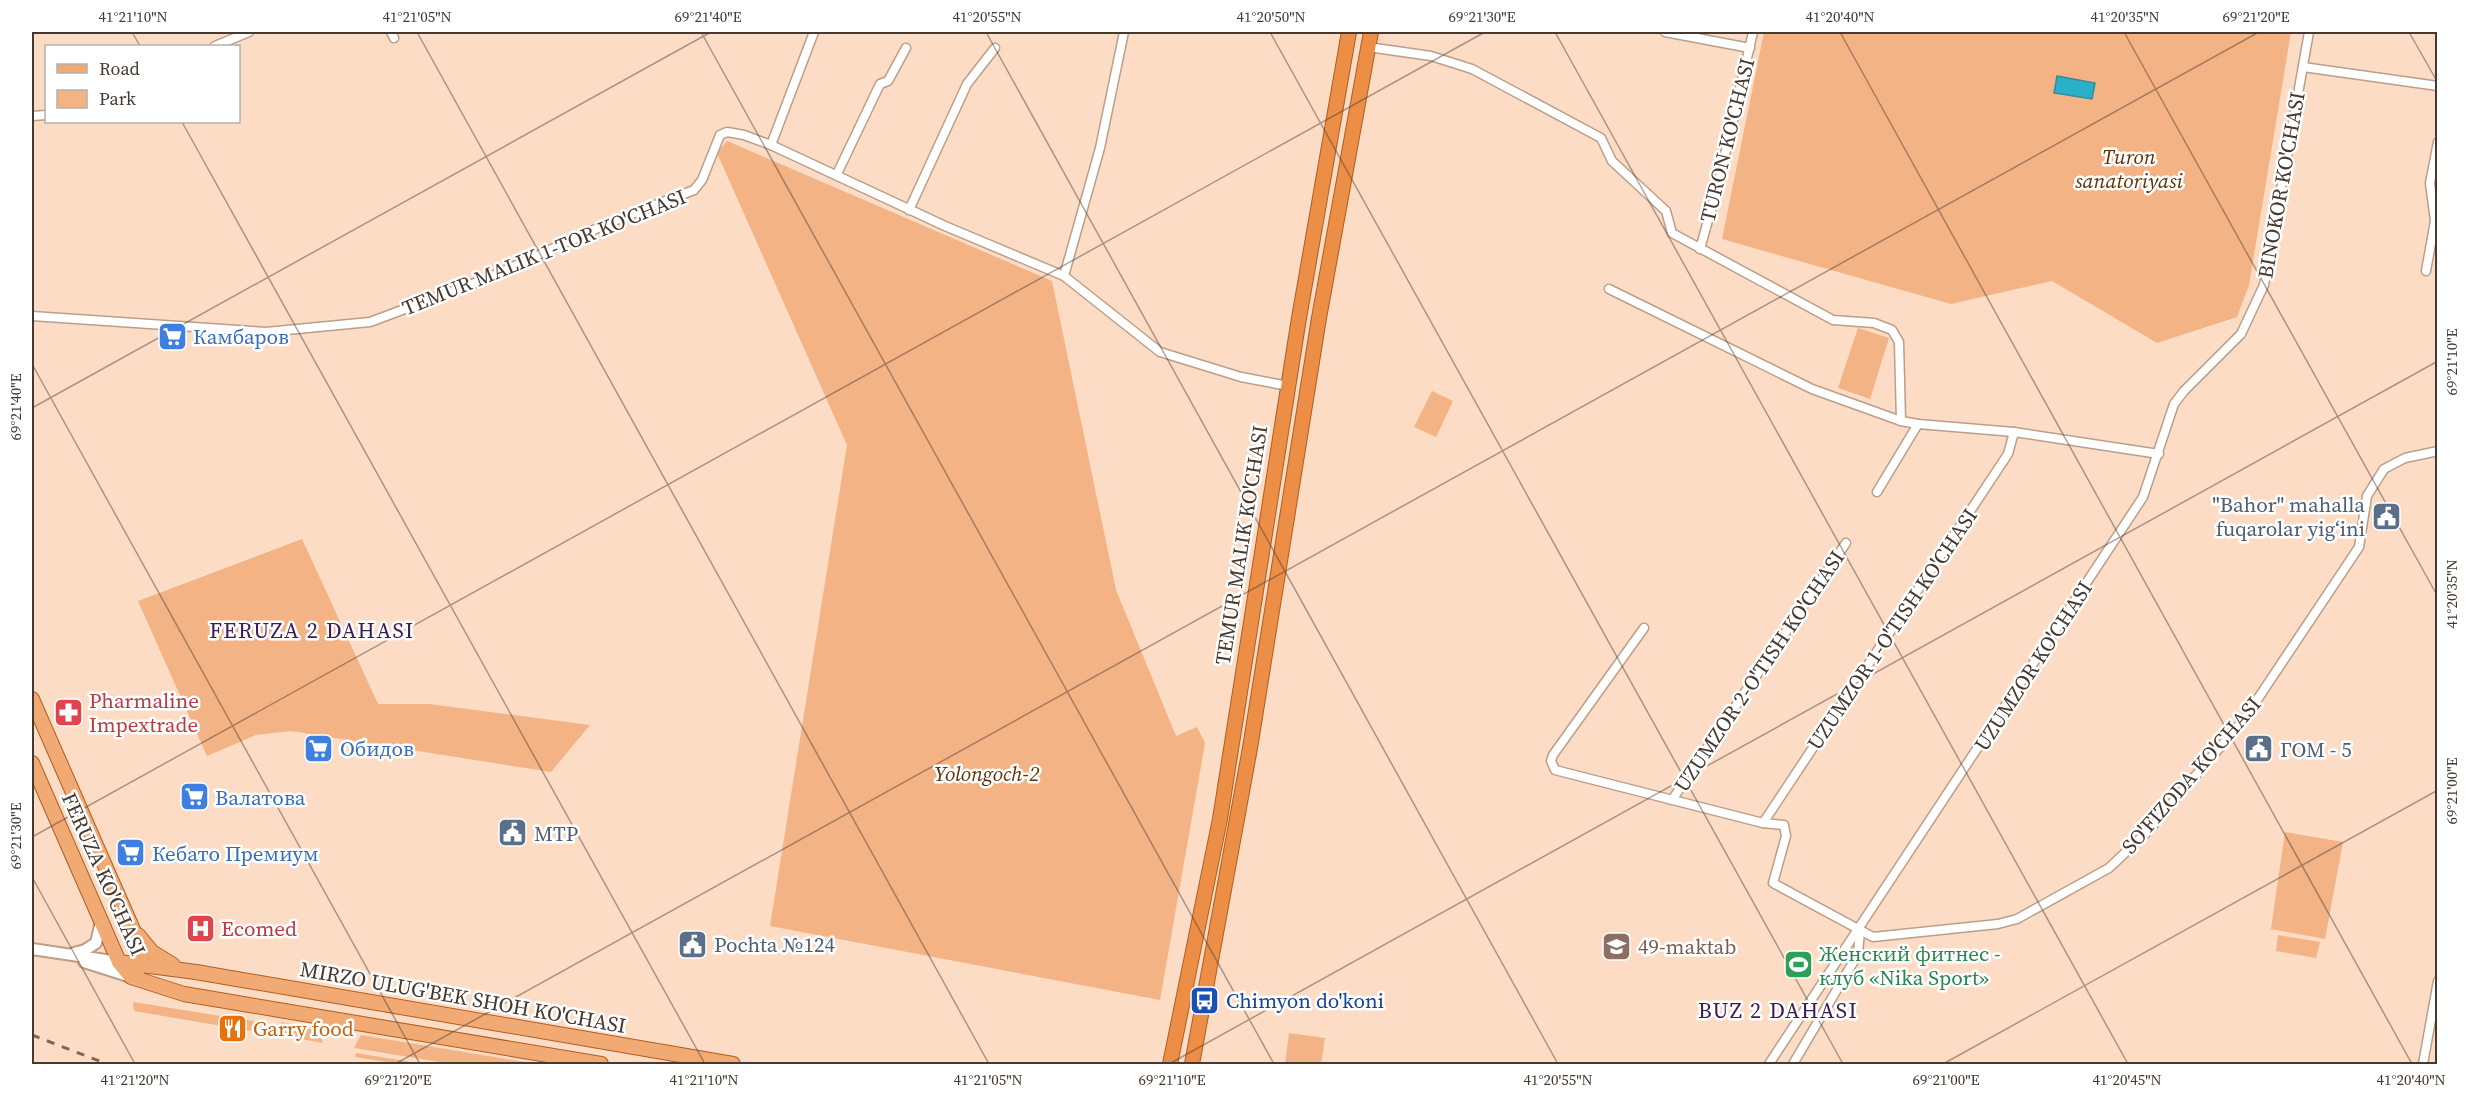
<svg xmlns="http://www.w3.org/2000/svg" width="2469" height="1096" viewBox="0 0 2469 1096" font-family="'Source Serif 4',serif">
<rect width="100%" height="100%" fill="#fddcc6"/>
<g fill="#f3b385">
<path d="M1764,32H2291L2249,285L2237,317L2157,343L2052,281L1951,304L1722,239Z"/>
<path d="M727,141L1052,281L1116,590L1176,736L1197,727L1205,743L1160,1000L770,926L847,445L717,153Z"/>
<path d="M1858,328L1889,338L1870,399L1838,388Z"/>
<path d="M1432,391L1453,401L1436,437L1414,427Z"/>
<path d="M302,539L378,704H429L590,725L551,772L291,731L256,735L207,756L138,601Z"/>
<path d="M2285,832L2343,842L2325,939L2271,929Z"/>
<path d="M2278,935L2320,942L2316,958L2276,951Z"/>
<path d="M133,1002L265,1023L263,1033L134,1011Z"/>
<path d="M281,1022L316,1028L323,1043L279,1035Z"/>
<path d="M1289,1033L1325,1038L1321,1064H1285Z"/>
<path d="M361,1035L537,1064H452L354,1048Z"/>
<path d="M356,1053L424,1064H400L355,1057Z"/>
</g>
<path fill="#2ab0c8" stroke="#328c9a" stroke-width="1.5" d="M2057,76L2095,83L2092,99L2054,93Z"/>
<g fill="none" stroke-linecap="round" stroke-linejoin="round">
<defs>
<g id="minor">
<path d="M391,32L394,38"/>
<path d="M1665,32L1750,48"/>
<path d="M215,46L249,32"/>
<path d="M1368,47L1431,56L1472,69L1601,138L1612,161L1666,211L1672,233L1833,320L1874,323L1892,330L1899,342L1901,421"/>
<path d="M2303,67L2438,86"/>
<path d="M32,116L46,115"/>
<path d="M771,145L814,32"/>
<path d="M837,174L880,84L888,81L906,48"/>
<path d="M909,210L967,84L995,48"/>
<path d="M1700,249L1718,185L1753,32"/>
<path d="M2426,271L2435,221L2430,183L2438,142"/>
<path d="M1064,276L1100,148L1124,32"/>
<path d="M1609,289L1812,389L1901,421L1918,424"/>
<path d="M32,316L266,332L370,322L488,278L611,222L694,190L702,180L720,135L727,132L744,135L771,145L945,226L1064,276L1160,352L1241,377L1288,386"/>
<path d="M1877,492L1918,424L2014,432L2159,454"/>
<path d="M1644,628L1553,755L1551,761L1555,770L1763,823L1784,825L1786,836L1773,883L1873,937L1998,924L2017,919L2109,868L2149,830L2245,718L2359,547L2367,496L2384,469L2405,458L2438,451"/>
<path d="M1672,800L1846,543"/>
<path d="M1763,823L2008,454L2014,432"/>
<path d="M1769,1064L2143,497L2174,404L2184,391L2241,334L2264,285L2309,32"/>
<path d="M1793,1064L1858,954L1860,931"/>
<path d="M2423,1064L2438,981"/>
</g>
<g id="tertiary">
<path d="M32,949L119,962"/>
<path d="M74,953L85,950L96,943L101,922"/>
<path d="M84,962L131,977"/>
</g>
<g id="primary">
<path d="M32,699L138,941L141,957L137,972"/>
<path d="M32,763L119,962L131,977L184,994L601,1064"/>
<path d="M138,935L152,952L173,965"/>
<path d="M119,962L196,972L733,1064"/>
</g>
<g id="trunk">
<path d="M1170,1064L1220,819L1299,318L1349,32"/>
<path d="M1192,1064L1250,748L1319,318L1371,32"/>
</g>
</defs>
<use href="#minor" stroke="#bc9e88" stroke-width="11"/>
<use href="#tertiary" stroke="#bc9e88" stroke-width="14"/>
<use href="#primary" stroke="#af5d20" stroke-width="16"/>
<use href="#trunk" stroke="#af5d20" stroke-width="16"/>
<use href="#minor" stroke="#fff" stroke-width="8"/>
<use href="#tertiary" stroke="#fff" stroke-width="10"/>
<use href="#primary" stroke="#f1aa74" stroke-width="14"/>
<use href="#trunk" stroke="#ec8e46" stroke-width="14"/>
<path stroke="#7a675a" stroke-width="3" stroke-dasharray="8 8" stroke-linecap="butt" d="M32,1035L107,1064"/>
</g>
<path fill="none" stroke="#463930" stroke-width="1.5" stroke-opacity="0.45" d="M132,32L140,46M417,32L989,1064M701,32L1274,1064M986,32L1558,1064M1270,32L1843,1064M1555,32L2128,1064M1840,32L2412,1064M2124,32L2438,597M2409,32L2438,83M182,122L705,1064M32,364L420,1064M32,408L711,32M32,837L1485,32M32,877L135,1064M395,1064L2259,32M1169,1064L2438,361M1943,1064L2438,790"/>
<defs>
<symbol id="supermarket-square" viewBox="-11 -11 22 22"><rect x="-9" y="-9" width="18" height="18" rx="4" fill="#3f7fe0" stroke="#fff"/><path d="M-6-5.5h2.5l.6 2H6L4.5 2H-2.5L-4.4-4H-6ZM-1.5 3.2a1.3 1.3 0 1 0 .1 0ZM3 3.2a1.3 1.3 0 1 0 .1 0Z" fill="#fff"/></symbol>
<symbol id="civic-square" viewBox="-11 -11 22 22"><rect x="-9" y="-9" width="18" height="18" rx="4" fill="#5c6f8a" stroke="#fff"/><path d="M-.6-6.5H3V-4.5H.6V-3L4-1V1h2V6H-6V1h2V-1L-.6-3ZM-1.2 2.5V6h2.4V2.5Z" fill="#fff"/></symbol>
<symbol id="pharmacy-square" viewBox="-11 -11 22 22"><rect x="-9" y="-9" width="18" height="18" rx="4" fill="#e0444e" stroke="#fff"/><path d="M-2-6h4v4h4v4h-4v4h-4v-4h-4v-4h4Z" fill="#fff"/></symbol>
<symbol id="hospital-square" viewBox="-11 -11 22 22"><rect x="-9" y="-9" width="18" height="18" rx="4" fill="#e0444e" stroke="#fff"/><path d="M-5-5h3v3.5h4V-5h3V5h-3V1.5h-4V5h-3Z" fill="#fff"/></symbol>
<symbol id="school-square" viewBox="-11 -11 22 22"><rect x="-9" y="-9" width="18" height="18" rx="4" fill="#8d6e63" stroke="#fff"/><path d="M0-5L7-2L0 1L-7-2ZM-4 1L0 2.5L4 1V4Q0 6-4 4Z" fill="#fff"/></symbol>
<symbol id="stadium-square" viewBox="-11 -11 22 22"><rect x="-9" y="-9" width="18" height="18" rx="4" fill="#2e9e5b" stroke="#fff"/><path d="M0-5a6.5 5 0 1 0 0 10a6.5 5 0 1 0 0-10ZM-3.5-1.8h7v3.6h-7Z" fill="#fff"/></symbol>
<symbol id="bus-square" viewBox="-11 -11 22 22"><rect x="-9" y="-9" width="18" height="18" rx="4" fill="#1a4fb4" stroke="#fff"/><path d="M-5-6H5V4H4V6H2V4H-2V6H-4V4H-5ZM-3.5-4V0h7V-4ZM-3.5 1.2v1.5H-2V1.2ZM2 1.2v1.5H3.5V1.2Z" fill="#fff"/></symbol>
<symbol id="restaurant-square" viewBox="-11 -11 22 22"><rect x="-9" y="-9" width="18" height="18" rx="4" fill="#e8710a" stroke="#fff"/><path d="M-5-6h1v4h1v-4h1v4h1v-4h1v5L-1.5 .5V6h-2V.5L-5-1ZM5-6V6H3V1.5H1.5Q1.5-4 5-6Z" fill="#fff"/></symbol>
</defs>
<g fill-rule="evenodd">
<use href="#supermarket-square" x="156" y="320" width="33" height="33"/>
<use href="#civic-square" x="2370" y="500" width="33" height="33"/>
<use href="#pharmacy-square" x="52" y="696" width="33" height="33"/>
<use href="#supermarket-square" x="302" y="732" width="33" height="33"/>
<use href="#civic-square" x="2242" y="732" width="33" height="33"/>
<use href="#supermarket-square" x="178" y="780" width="33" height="33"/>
<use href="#civic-square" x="496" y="816" width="33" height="33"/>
<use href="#supermarket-square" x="114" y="836" width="33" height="33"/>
<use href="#hospital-square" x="184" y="912" width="33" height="33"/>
<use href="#civic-square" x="676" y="928" width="33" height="33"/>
<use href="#school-square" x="1600" y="930" width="33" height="33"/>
<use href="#stadium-square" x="1782" y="948" width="33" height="33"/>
<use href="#bus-square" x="1188" y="984" width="33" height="33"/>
<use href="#restaurant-square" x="216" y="1012" width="33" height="33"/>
</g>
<g text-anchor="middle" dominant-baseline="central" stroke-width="5" stroke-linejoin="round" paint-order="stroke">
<g font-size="21" fill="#463930" stroke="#fff">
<text transform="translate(1727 140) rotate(-76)">TURON KO'CHASI</text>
<text transform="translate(2281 185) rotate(-80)">BINOKOR KO'CHASI</text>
<text transform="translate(544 252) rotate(-22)">TEMUR MALIK 1-TOR KO'CHASI</text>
<text transform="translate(1241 545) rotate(-81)">TEMUR MALIK KO'CHASI</text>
<text transform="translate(1892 629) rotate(-56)">UZUMZOR 1-O'TISH KO'CHASI</text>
<text transform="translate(2033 666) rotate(-57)">UZUMZOR KO'CHASI</text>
<text transform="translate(1759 671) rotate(-56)">UZUMZOR 2-O'TISH KO'CHASI</text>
<text transform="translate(2191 775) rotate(-49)">SO'FIZODA KO'CHASI</text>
<text transform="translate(104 874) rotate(66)">FERUZA KO'CHASI</text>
<text transform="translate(463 997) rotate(10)">MIRZO ULUG'BEK SHOH KO'CHASI</text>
</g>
<g font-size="21" font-style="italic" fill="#603104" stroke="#fff">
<text x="2129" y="156">Turon<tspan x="2129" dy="24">sanatoriyasi</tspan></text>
<text x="987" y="773">Yolongoch-2</text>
</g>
<g font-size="21" fill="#366cbe" stroke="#fff" text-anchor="start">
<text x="193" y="336">Камбаров</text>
<text x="340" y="748">Обидов</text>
<text x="215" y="797">Валатова</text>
<text x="152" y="853">Кебато Премиум</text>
</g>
<g font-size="21" fill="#4e5e75" stroke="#fff" text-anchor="start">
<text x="2365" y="504" text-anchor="end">"Bahor" mahalla<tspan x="2365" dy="24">fuqarolar yig‘ini</tspan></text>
<text x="2280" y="749">ГОМ - 5</text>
<text x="534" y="833">MTP</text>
<text x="714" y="944">Pochta №124</text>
</g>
<g font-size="21" fill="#be3a42" stroke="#fff" text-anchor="start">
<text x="89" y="700">Pharmaline<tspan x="89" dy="24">Impextrade</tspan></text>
<text x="221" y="928">Ecomed</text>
</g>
<g font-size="21" fill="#785e54" stroke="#fff" text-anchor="start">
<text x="1638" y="946">49-maktab</text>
</g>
<g font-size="21" fill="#27864d" stroke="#fff" text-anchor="start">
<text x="1819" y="953">Женский фитнес -<tspan x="1819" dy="24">клуб «Nika Sport»</tspan></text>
</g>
<g font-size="21" fill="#164399" stroke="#fff" text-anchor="start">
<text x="1226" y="1000">Chimyon do'koni</text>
</g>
<g font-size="21" fill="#c56008" stroke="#fff" text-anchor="start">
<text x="253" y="1028">Garry food</text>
</g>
<g font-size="22" letter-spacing="1.5" fill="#371e58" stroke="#fff">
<text x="312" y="630">FERUZA 2 DAHASI</text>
<text x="1778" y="1010">BUZ 2 DAHASI</text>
</g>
</g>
<rect width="2469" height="1096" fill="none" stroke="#ffffff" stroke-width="66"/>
<rect x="45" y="45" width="195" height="78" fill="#ffffff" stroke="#b5b0ac" stroke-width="1.5"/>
<rect x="57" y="64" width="30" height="9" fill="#f1aa74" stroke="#b5b0ac" stroke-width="1.5"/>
<text x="99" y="75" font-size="18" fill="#463930">Road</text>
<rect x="57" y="90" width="30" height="18" fill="#f3b385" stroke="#b5b0ac" stroke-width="1.5"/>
<text x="99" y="105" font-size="18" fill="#463930">Park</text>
<rect x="33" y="33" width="2403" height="1030" fill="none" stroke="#463930" stroke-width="2"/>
<g font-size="15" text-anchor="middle" fill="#463930">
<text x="133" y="22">41°21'10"N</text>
<text x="417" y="22">41°21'05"N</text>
<text x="708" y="22">69°21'40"E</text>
<text x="987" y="22">41°20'55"N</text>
<text x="1271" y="22">41°20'50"N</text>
<text x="1482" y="22">69°21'30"E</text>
<text x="1840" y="22">41°20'40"N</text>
<text x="2125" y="22">41°20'35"N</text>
<text x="2256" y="22">69°21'20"E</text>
<text transform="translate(2452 362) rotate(-90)" y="5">69°21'10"E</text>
<text transform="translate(16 407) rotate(-90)" y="5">69°21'40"E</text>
<text transform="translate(2452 594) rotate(-90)" y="5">41°20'35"N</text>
<text transform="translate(2452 791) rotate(-90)" y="5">69°21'00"E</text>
<text transform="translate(16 836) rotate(-90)" y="5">69°21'30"E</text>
<text x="135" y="1085">41°21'20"N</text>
<text x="398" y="1085">69°21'20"E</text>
<text x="704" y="1085">41°21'10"N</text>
<text x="988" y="1085">41°21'05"N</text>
<text x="1172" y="1085">69°21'10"E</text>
<text x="1558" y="1085">41°20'55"N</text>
<text x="1946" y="1085">69°21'00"E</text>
<text x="2127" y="1085">41°20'45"N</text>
<text x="2411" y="1085">41°20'40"N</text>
</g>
</svg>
